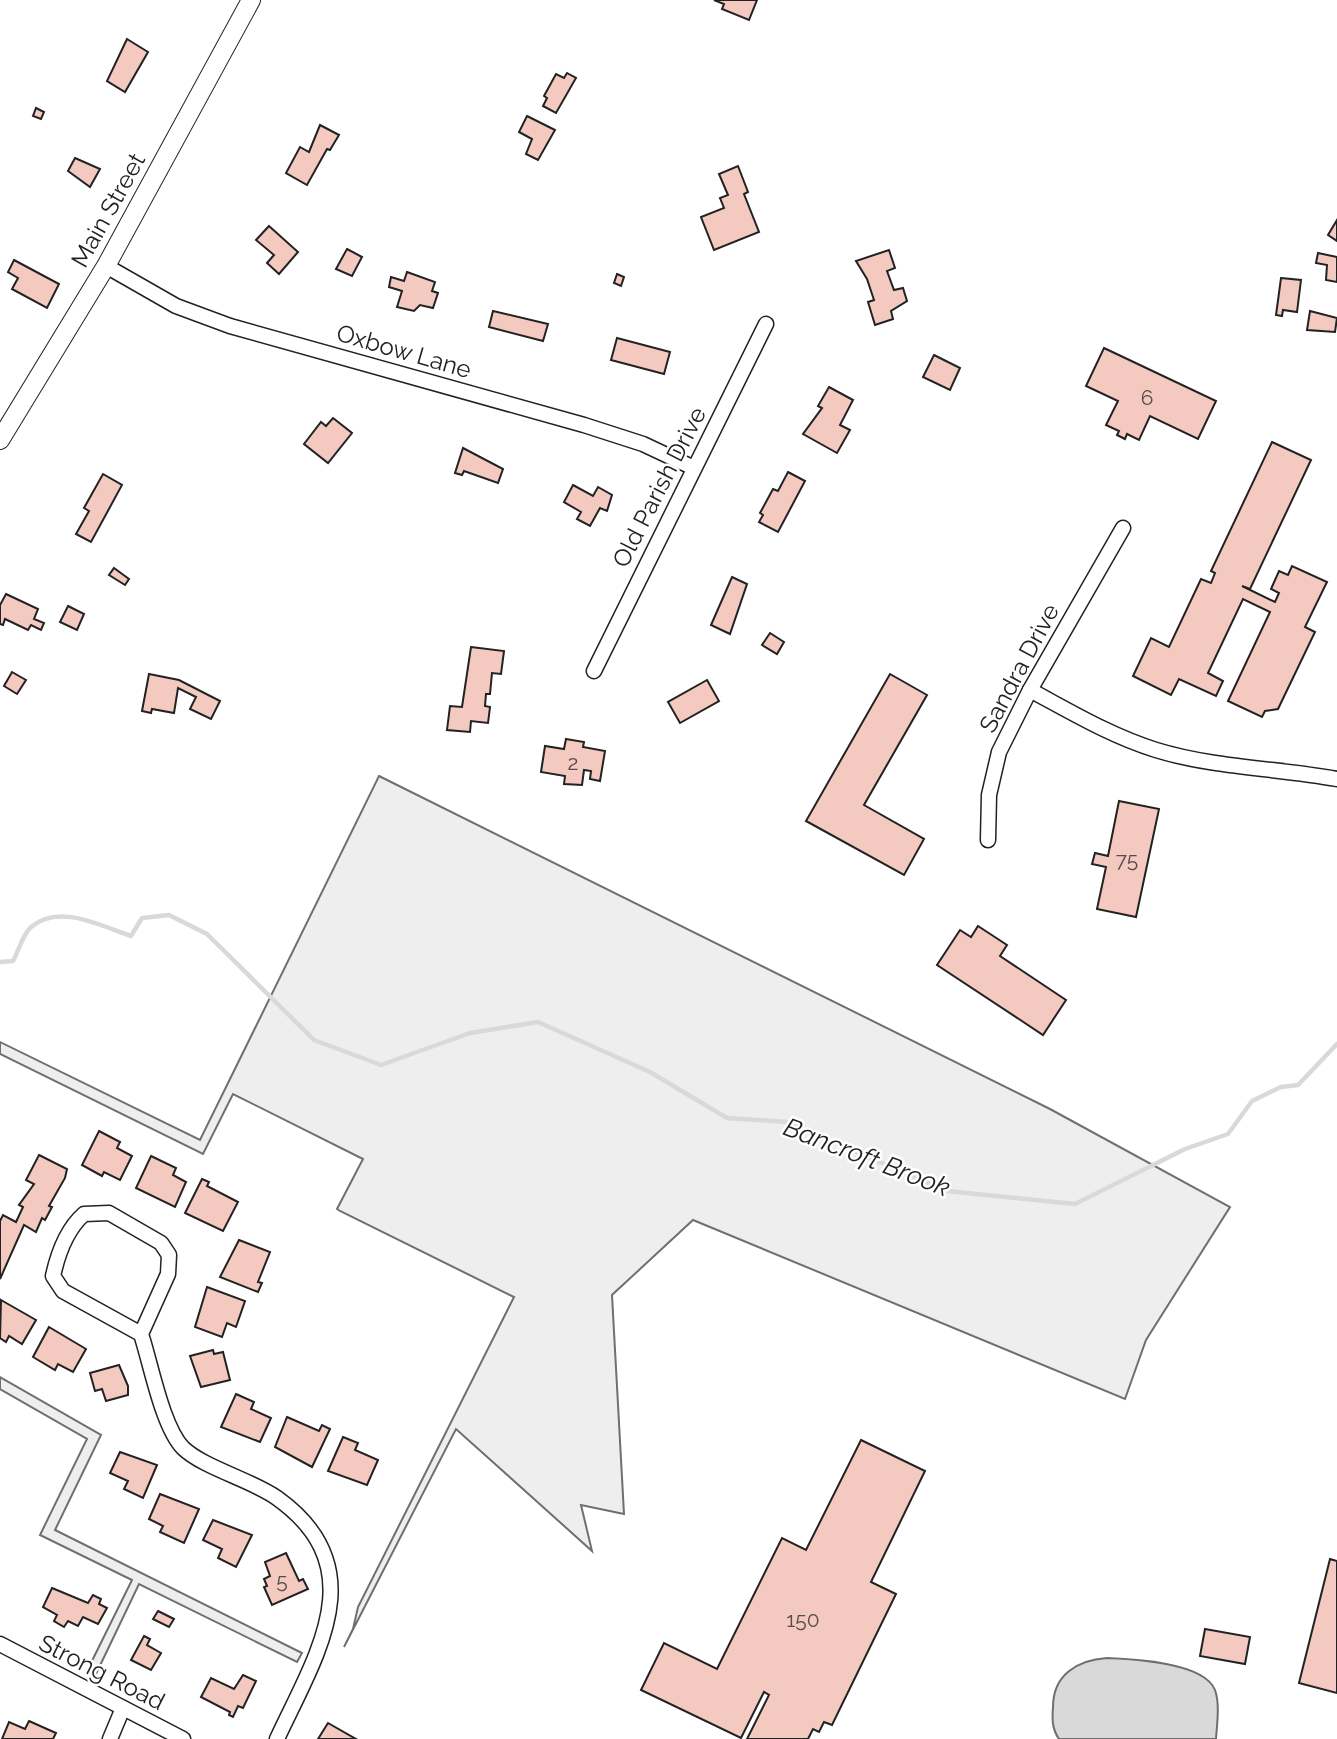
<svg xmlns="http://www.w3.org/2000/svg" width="1337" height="1739" viewBox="0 0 1337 1739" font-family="Raleway,sans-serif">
<rect width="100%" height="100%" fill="#fff"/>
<g fill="#eee" stroke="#6f6f6f" stroke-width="2">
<path d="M379,776L1050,1109L1230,1207L1146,1340L1125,1399L693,1220L612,1295L624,1514L581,1505L592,1551L456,1429L344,1647L353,1629L358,1607L514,1297L340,1211L337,1209L363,1159L233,1094L203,1154L0,1054V1042L200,1140Z"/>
<path d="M0,1377L101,1435L55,1530L302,1653L297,1662L139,1584L95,1676L87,1671L132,1580L40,1535L87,1439L0,1389Z"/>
</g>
<path fill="#d9d9d9" stroke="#6f6f6f" stroke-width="2" d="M1107,1658C1132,1659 1204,1662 1215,1690C1220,1704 1217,1724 1216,1739H1059C1052,1729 1052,1719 1053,1707C1053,1675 1077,1660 1107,1658Z"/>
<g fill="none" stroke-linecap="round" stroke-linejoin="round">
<path stroke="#d9d9d9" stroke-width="4.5" d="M0,962L13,961C18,952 23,934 31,927C59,903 101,926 131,936L142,918L169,915L207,934L314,1040L381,1065L470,1033L538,1022L650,1072L727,1118L787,1122L947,1191L1075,1204L1185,1149L1228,1134L1252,1101L1281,1087L1298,1085L1337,1044"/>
</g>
<g fill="#f3c9c0" stroke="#222" stroke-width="2">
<path d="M714,0H757L749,20L722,9L724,4Z"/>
<path d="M127,39L148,52L125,92L107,81Z"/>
<path d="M567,73L576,78L556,113L543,106L547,98L544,96L556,74L564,78Z"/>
<path d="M36,108L44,112L41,119L33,116Z"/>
<path d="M527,116L555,130L538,160L526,154L532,139L519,132Z"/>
<path d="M320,125L339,135L330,150L327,149L307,185L286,173L300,147L309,152Z"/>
<path d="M75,158L100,169L90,187L68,171Z"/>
<path d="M738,166L748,192L744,194L759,232L714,250L701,217L724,208L720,198L728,195L719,174Z"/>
<path d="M1337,220V241L1328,235Z"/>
<path d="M269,226L298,252L279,274L267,263L274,255L256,240Z"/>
<path d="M347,249L362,257L352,276L336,269Z"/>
<path d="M889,250L895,268L887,271L894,290L903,288L907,301L891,311L893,319L875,325L868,302L874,300L867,279L856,261Z"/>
<path d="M1318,253L1337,257V282L1326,280L1327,265L1316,263Z"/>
<path d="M14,260L59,284L47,308L12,289L18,278L8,272Z"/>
<path d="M407,272L435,282L432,291L438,293L433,308L420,305L414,311L397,307L402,291L389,287L391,277L404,281Z"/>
<path d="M617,274L624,277L621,286L614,283Z"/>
<path d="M1281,278L1301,280L1297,312L1283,310L1282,316L1276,315Z"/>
<path d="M493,311L548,324L543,341L489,327Z"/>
<path d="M1310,311L1337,318L1335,332L1307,330Z"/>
<path d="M617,338L670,352L664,374L611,360Z"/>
<path d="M1104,348L1216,401L1198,439L1150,416L1139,440L1127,434L1125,439L1117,435L1119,431L1106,425L1118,401L1086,386Z"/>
<path d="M934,355L960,368L950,390L923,377Z"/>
<path d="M829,387L853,400L840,425L850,430L837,453L803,434L822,408L818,406Z"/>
<path d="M333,418L352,433L328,463L304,444L321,422L326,426Z"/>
<path d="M1272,442L1311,460L1250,589L1242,586L1275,602L1279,593L1271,589L1279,571L1288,575L1292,566L1327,582L1305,627L1315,632L1278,709L1265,711L1262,717L1228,701L1270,612L1243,599L1208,673L1223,681L1216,696L1179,679L1171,695L1133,676L1151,638L1169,647L1201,579L1211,583L1215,573L1211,571Z"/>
<path d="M463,448L503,469L498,483L464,471L462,475L455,473Z"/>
<path d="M788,472L805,481L778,532L759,522L763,515L760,513L773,489L778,491Z"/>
<path d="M103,474L122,485L91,542L76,534L89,511L84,508Z"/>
<path d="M573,485L593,496L598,487L612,495L607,511L600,508L590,526L577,519L581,512L564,502Z"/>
<path d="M114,568L129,579L125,585L109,575Z"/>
<path d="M732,577L747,584L730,634L711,625Z"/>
<path d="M6,594L38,609L34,619L44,623L41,630L31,625L28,630L5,619L3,625L0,624V605Z"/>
<path d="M68,606L84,614L77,630L60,622Z"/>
<path d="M770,633L784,642L777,654L762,645Z"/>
<path d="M471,647L504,651L501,674L492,673L490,694H486L485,706L490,707L488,723L471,721L470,732L447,730L450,706L462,707Z"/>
<path d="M12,672L26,680L17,694L4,686Z"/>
<path d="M149,674L179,680L220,701L211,719L190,709L196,697L178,688L174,713L152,709L151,713L142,711Z"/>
<path d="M890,674L927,695L864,805L924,839L904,875L806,821Z"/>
<path d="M707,680L719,701L680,723L668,702Z"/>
<path d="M566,739L584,742L583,747L605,751L600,781L590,779L591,771L584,770L582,785L564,784L565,776L541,772L545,746L564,749Z"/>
<path d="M1119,801L1159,809L1136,917L1097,909L1106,867L1092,864L1095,853L1108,856Z"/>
<path d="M978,926L1007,945L1000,956L1066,1000L1043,1035L937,965L960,930L971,937Z"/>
<path d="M99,1131L120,1142L117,1148L132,1156L120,1180L104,1172L102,1176L82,1165Z"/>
<path d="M39,1155L67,1169L65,1178L49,1206L52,1207L45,1220L42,1218L36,1232L24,1225L0,1279V1221L3,1215L16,1222L23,1207L19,1205L34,1184L26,1180Z"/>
<path d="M151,1156L176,1168L173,1175L186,1182L175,1207L136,1188Z"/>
<path d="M202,1179L209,1182L207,1186L238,1202L223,1231L185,1213Z"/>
<path d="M239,1240L270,1252L258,1282L262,1283L258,1292L220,1277Z"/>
<path d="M207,1287L245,1301L236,1327L227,1323L222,1337L195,1327Z"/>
<path d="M1,1300L36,1320L22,1344L9,1336L6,1342L0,1338Z"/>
<path d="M49,1327L86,1349L73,1372L58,1364L55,1370L33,1357Z"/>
<path d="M213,1350L214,1354L223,1352L230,1380L201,1387L190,1356Z"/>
<path d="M119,1365L128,1386V1395L106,1401L102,1389L95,1391L90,1373Z"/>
<path d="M236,1394L254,1402L251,1409L271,1418L260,1442L221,1427Z"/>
<path d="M287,1417L319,1431L322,1425L330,1429L312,1467L275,1447Z"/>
<path d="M343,1437L358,1443L355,1450L378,1460L367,1485L328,1471Z"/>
<path d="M861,1440L925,1471L871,1582L896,1594L832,1725L824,1722L819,1732L813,1729L808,1739H747L769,1695L764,1692L741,1738L641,1690L664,1643L717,1669L782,1538L806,1550Z"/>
<path d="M120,1452L157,1465L143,1498L124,1489L128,1481L110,1473Z"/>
<path d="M160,1494L199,1509L184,1543L160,1532L163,1526L149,1519Z"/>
<path d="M213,1520L252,1535L236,1567L218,1558L222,1549L203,1540Z"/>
<path d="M286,1553L299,1581L303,1579L308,1589L272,1605L264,1587L267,1586L264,1579L270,1576L265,1562Z"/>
<path d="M1330,1559L1337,1561V1693L1299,1683Z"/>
<path d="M52,1588L88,1603L93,1595L101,1599L99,1604L107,1608L98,1624L83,1617L78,1626L68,1621L64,1627L54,1621L57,1615L43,1607Z"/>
<path d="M158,1611L174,1619L169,1627L153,1619Z"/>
<path d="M1205,1629L1250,1637L1245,1664L1200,1656Z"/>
<path d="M144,1636L150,1639L147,1645L161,1653L151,1670L131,1660Z"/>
<path d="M243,1675L256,1681L243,1708L238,1706L233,1717L229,1715L230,1712L201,1697L211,1678L234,1689Z"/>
<path d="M29,1721L56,1733L53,1739H2L9,1722L25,1729Z"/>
<path d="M328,1723L356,1739H318Z"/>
</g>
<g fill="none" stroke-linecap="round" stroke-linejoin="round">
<defs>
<g id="minor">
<path d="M106,266L176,306L230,326L584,425L643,444L694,468"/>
<path d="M594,671L766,324"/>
<path d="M1030,690C1071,712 1111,736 1156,750C1215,768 1277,768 1337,779"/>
<path d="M988,840L989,795L999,752L1030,690L1123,528"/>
<path d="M141,1334L63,1291L53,1276C58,1253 66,1230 84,1214L109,1213L161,1243L169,1255L168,1274L141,1334C151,1364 162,1426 183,1448C204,1468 252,1480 277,1498C375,1568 316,1655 277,1739"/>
<path d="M0,1644L183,1739"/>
<path d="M110,1739L123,1708"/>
</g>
<path id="tertiary" d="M0,440L106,266L251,0"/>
</defs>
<use href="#minor" stroke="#222" stroke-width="17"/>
<use href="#tertiary" stroke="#222" stroke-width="20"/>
<use href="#minor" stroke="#fff" stroke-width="14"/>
<use href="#tertiary" stroke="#fff" stroke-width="18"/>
</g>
<g text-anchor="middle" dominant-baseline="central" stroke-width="5" stroke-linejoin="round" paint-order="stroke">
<g font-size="21" fill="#564c4a">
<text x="1147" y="397">6</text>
<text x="573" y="762">2</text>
<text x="1127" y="859">75</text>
<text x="282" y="1580">5</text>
<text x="803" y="1619">150</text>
</g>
<g font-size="24" fill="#222" stroke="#fff">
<text transform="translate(108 210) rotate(-61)">Main Street</text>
<text transform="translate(404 351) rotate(16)">Oxbow Lane</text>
<text transform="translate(659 487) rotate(-63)">Old Parish Drive</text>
<text transform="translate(1019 668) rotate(-62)">Sandra Drive</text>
<text transform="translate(102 1672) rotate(27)">Strong Road</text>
</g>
<g font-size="26" font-style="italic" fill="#222" stroke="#fff">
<text transform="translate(867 1157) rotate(21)">Bancroft Brook</text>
</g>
</g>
</svg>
